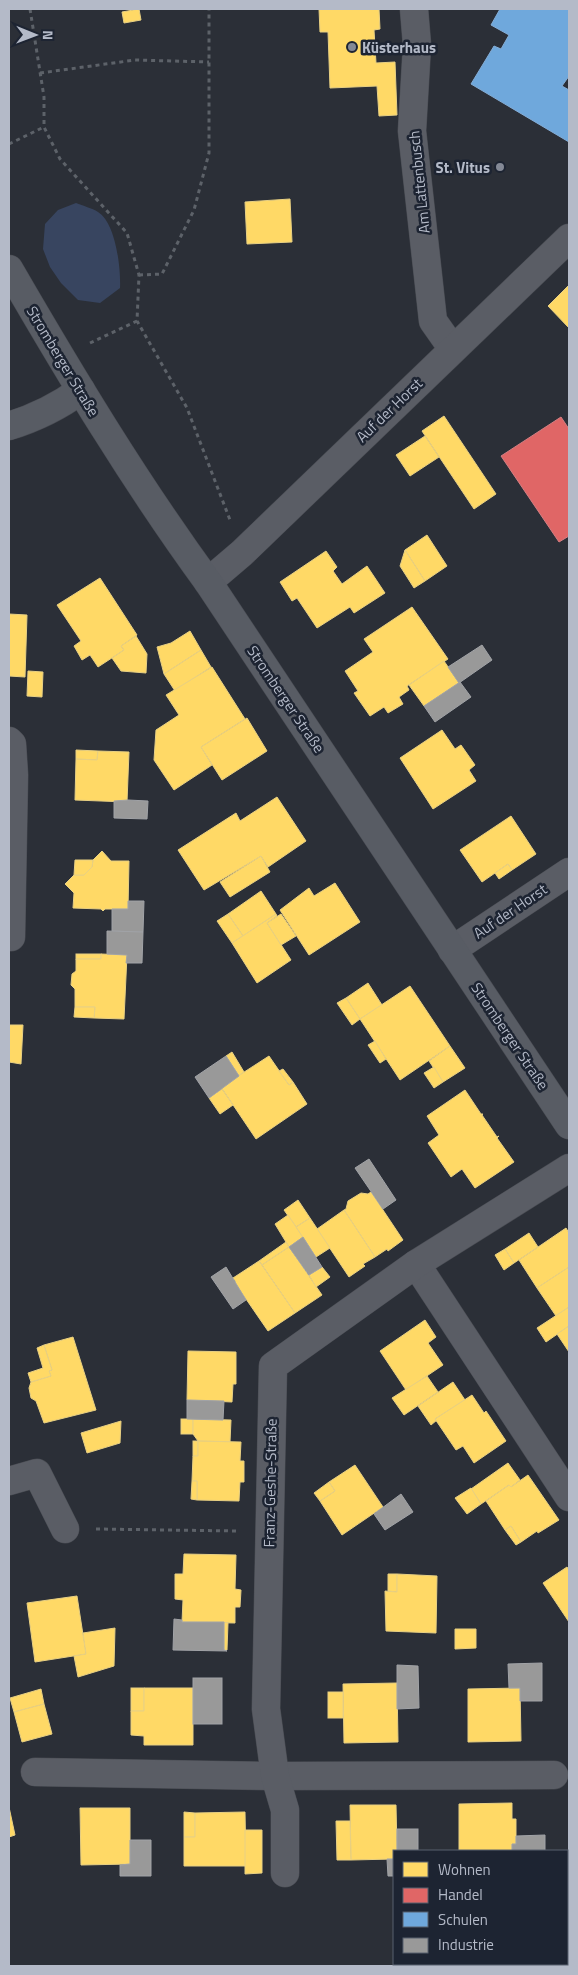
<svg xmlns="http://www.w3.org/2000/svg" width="578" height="1975" viewBox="0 0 578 1975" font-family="'Titillium Web',sans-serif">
<rect width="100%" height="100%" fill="#2b2f37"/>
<path fill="#384560" d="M76,203C83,206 92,208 98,212C116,223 121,269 120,288L100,303L78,300L61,283L50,267L43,249L45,224L58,210Z"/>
<g fill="#ffd966" stroke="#e8d083">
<path d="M139,9L141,20L124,23L122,12Z"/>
<path d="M319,9H379L380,29L374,30L376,63L395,62L397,115L379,116L377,86L330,88L328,32H320Z"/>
<path d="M290,199L292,242L247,244L245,202Z"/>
<path d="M569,285V328L548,306Z"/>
<path d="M444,416L496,494L474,509L422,431Z"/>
<path d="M425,436L439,457L410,476L396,455Z"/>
<path d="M427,535L447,566L425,581L405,550Z"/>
<path d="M405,550L425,581L414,588L400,566Z"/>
<path d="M326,551L337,567L333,571L342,584L367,566L385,593L354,613L350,607L317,628L297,598L292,601L280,582Z"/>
<path d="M100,578L137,635L121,646L124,650L98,667L90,655L82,660L74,646L81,641L57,605Z"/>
<path d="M412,607L448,659L407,686L409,690L399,697L403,704L388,713L384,707L370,716L354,693L358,691L345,671L373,652L364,639Z"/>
<path d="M9,614L27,615L25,677L9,676Z"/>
<path d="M190,631L201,650L164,674L157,647L171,643Z"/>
<path d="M136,636L147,654L146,673L121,671L112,658L124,650L121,646Z"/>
<path d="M201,650L211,667L175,691L164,674Z"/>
<path d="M444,661L459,683L424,706L409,685Z"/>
<path d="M212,667L245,719L201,747L212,765L174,790L154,760L156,730L179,715L166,695Z"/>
<path d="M28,671L43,672L42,697L27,696Z"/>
<path d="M247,718L267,751L222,780L201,747Z"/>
<path d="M442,730L455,749L461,745L475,765L469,770L476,781L433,809L400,758Z"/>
<path d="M76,750L98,751L97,760L76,759Z"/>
<path d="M98,751L129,752L127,802L75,800L76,759L97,760Z"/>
<path d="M277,797L306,841L268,867L261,856L204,890L178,850L236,813L240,821Z"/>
<path d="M511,816L536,854L512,870L508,864L482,882L460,850Z"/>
<path d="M102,851L111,861H129L128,909H105L103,911L101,909L73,908L74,893L65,884L74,875H84L92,867L93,860Z"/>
<path d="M261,856L270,872L230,897L220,882Z"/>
<path d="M75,860H93L92,867L84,875H74Z"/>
<path d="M508,864L512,870L499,879L495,873Z"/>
<path d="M335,883L360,922L309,955L280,910L309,888L314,896Z"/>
<path d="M261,891L276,914L243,936L228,914Z"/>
<path d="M228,914L243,936L232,943L217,921Z"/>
<path d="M276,914L277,916L267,923L291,960L257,983L232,943Z"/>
<path d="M281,914L296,936L281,945L267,923Z"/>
<rect x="76" y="954" width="25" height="5"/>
<path d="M101,954L127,955L124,1019L94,1018L95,1007H75V989L71,985L72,974L76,971V959H101Z"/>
<path d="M368,983L382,1005L360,1019L346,998Z"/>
<path d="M410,986L450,1046L400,1080L360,1019Z"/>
<path d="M346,998L360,1019L352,1025L337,1003Z"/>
<path d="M75,1007H95L94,1018L74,1017Z"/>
<path d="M9,1025H23L21,1064L9,1062Z"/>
<path d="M375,1041L386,1059L380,1063L368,1045Z"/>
<path d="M450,1046L465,1068L443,1082L429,1061Z"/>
<path d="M232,1052L244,1072L239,1076L226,1056Z"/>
<path d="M269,1056L289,1085L293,1082L307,1104L256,1139L221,1087Z"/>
<path d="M434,1067L443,1082L434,1088L424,1073Z"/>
<path d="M283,1069L293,1082L289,1085L279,1071Z"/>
<path d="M222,1089L233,1105L220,1114L209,1098Z"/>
<path d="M465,1090L481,1114H483L482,1115L497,1137L499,1136L497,1138L514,1162L475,1188L462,1169L451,1177L428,1143L439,1135L427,1116Z"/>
<path d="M371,1192L403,1240L388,1251L387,1249L375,1257L344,1210L346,1209L348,1201L361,1193L368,1194Z"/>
<path d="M298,1200L310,1218L296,1227L284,1210Z"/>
<path d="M344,1210L375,1257L363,1264L365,1266L349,1277L317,1229Z"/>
<path d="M288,1215L303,1237L289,1247L275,1224Z"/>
<path d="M310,1218L330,1248L316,1257L296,1227Z"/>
<path d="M566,1228L569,1233V1267L537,1288L519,1260Z"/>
<path d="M529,1233L538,1247L514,1263L505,1249Z"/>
<path d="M286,1242L289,1247L262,1265L259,1261Z"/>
<path d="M289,1247L322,1295L295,1313L262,1265Z"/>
<path d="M505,1249L514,1263L504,1270L495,1255Z"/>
<path d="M259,1261L295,1313L268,1331L235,1283L236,1282L233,1278Z"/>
<path d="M322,1267L330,1277L316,1287L309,1275Z"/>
<path d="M569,1267V1307L556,1316L537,1288Z"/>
<path d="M569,1307V1326L546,1342L537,1328Z"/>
<path d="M425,1320L436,1337L428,1343L443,1365L406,1390L380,1351Z"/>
<path d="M569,1326V1352L557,1334Z"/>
<path d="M73,1337L96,1410L44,1423L36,1401L31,1398L29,1388L31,1382L51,1376L49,1371L52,1370L44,1345Z"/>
<path d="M44,1345L52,1370L49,1371L51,1376L31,1382L28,1373L43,1368L37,1348Z"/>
<path d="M188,1351L236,1352V1384H233L232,1402L187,1400Z"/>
<path d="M427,1376L438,1392L404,1415L392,1398Z"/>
<path d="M453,1382L465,1400L435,1419L437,1420L431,1425L418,1406Z"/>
<path d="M472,1395L484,1413L486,1411L506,1441L474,1463L463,1446L456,1450L435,1419Z"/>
<rect x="181" y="1419" width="12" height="15"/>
<path d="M193,1419L231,1420L230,1442L198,1441L193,1434Z"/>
<path d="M121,1421L120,1443L87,1453L81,1433Z"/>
<rect x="193" y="1441" width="5" height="15"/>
<path d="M198,1441L241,1442L240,1461H244V1482H240L239,1501L197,1500V1481H192L193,1456H198Z"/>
<path d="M508,1463L520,1480L511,1487L509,1485L481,1504L471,1489Z"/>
<path d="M355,1465L383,1507L342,1535L320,1501L335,1491L329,1482Z"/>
<path d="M528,1475L559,1520L538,1533L537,1531L521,1542L511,1526L505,1530L486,1501L509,1485L511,1487Z"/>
<path d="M192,1481H197V1500L191,1499Z"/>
<path d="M329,1482L335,1491L320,1501L314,1493Z"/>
<path d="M471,1488L481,1504L467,1514L455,1498Z"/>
<path d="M511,1526L521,1542L516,1545L505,1530Z"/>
<path d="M184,1554L236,1555L235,1589L241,1590L240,1607H235V1623L182,1622L183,1600L175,1599V1574H183Z"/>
<path d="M567,1567L569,1570V1622L543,1583Z"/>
<path d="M388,1574H397V1592L388,1591Z"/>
<path d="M397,1574L437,1576L436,1633L386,1631L385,1591L397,1592Z"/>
<path d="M77,1596L86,1654L35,1662L27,1603Z"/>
<path d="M224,1622L228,1623L227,1650H224Z"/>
<path d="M115,1628L114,1666L78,1677L74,1656L86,1654L83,1633Z"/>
<path d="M455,1629H476V1648L455,1649Z"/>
<path d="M397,1683L398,1742L344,1743L343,1684Z"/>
<rect x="131" y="1688" width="13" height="23"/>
<path d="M144,1688H193V1745H144V1736L131,1735V1711H144Z"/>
<path d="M520,1688L521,1741L468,1742V1689Z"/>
<path d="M41,1689L44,1704L14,1712L10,1698Z"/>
<rect x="328" y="1692" width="15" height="26"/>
<path d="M44,1704L52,1734L22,1742L14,1712Z"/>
<path d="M512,1803V1819H516V1844H512V1851H459V1804Z"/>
<path d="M350,1805H396L397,1851H394V1859L351,1860Z"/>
<path d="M9,1807L15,1835L9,1837Z"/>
<path d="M80,1808H130V1864L81,1865Z"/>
<path d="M184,1812L195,1813V1837H184Z"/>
<path d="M245,1812L246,1866H184V1837H195V1813Z"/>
<path d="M336,1821H350L351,1860H337Z"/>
<path d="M245,1830H262V1873L245,1874Z"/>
</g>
<path fill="#e06666" stroke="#d37f83" d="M561,417L569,429V536L559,542L501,456Z"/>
<path fill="#6fa8dc" stroke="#84add6" d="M500,9H569V76L562,86L569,90V142L471,84L494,46L501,49L509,35L491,25Z"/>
<g fill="#999" stroke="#a1a3a7">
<path d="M482,645L492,660L459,683L448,667Z"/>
<path d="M460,682L471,697L435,722L424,706Z"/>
<path d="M128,800L148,801L147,819L114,818V801Z"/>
<path d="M128,901H144L143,932L112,931V909H128Z"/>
<path d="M107,931L143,932L142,963H126L127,955L107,954Z"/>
<path d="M226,1056L239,1076L209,1098L195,1077Z"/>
<path d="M369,1159L396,1200L383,1209L355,1168Z"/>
<path d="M303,1237L322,1267L309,1275L289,1247Z"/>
<path d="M226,1267L246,1300L233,1309L211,1277Z"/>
<path d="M187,1400L224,1401L223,1420L187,1419Z"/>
<path d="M401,1494L413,1512L385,1530L374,1514Z"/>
<path d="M174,1619L182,1620V1622H224V1650L227,1651L173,1650Z"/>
<path d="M542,1663V1701H520V1688H509L508,1664Z"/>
<path d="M397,1665L418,1666L419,1708L397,1709Z"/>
<rect x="193" y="1678" width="29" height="46"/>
<rect x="397" y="1829" width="21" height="22"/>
<path d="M545,1835V1851H512V1844H516V1836Z"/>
<path d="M130,1840H151V1876H120V1865L130,1864Z"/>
<path d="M387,1859H394V1876H388Z"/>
</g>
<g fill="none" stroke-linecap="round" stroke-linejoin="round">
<defs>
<g id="street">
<path d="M414,9L417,45L412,131L433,321L452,348"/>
<path d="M208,582L242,553L569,238"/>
<path d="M9,741L12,744L14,775L11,937"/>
<path d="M452,950L569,872"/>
<path d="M416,1264L569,1497"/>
<path d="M9,1481L37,1473L65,1529"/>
<path d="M35,1772L275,1776L554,1775"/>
<path d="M285,1873V1810L275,1776L266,1709L273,1366L416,1264L569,1168"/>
</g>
<g id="secondary">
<path d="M9,269C71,376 135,482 208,582L569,1125"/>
<path d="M9,426C35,418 58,407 81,390"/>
</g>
</defs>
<use href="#street" stroke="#484b52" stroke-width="29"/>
<use href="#secondary" stroke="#484b52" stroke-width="29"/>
<g stroke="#5d6269" stroke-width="3" stroke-dasharray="4 4" stroke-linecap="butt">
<path d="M30,9L44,97V127L60,159L127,233L139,275L137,321L187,408L230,520"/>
<path d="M40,73L135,60L209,62"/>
<path d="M9,144L44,127"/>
<path d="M139,275L162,274L194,210L209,153V9"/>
<path d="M90,343L137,321"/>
<path d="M96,1529L237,1531"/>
</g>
<use href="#street" stroke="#5a5d65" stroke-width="28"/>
<use href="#secondary" stroke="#585c64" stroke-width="28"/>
</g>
<g fill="#848995" stroke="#1d2432" stroke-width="2">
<circle cx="352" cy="47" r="5"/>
<circle cx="500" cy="167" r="5"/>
</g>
<g text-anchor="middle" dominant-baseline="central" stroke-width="5" stroke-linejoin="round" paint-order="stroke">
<g font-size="15" font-weight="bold" fill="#b4bac8" stroke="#1d2432" text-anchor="start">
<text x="362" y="47">Küsterhaus</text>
<text x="490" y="167" text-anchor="end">St. Vitus</text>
</g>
<g font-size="15" fill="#b4bac8" stroke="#1d2432">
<text transform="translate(419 182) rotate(-96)">Am Lattenbusch</text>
<text transform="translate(63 361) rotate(59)">Stromberger Straße</text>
<text transform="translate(389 410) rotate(-44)">Auf der Horst</text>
<text transform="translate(286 699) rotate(56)">Stromberger Straße</text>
<text transform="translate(510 911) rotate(-34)">Auf der Horst</text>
<text transform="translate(510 1036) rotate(56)">Stromberger Straße</text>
<text transform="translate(270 1483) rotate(-89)">Franz-Geshe-Straße</text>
</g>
</g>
<rect width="578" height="1975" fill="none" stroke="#b4bac8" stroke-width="20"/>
<rect x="393" y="1850" width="175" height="115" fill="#1d2432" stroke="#59606e"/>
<rect x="403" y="1862" width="25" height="15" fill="#ffd966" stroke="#59606e"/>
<text x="438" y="1875" font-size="15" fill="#b4bac8">Wohnen</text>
<rect x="403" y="1888" width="25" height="15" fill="#e06666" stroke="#59606e"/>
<text x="438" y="1900" font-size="15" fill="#b4bac8">Handel</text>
<rect x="403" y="1912" width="25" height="15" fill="#6fa8dc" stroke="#59606e"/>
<text x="438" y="1925" font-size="15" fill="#b4bac8">Schulen</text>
<rect x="403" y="1938" width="25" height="15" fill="#999999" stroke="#59606e"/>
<text x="438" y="1950" font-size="15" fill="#b4bac8">Industrie</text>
<g transform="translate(35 35) rotate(91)" stroke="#1d2432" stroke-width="4" paint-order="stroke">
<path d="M0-4L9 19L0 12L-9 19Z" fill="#b4bac8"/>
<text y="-8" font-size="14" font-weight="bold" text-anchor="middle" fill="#b4bac8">N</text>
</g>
</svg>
